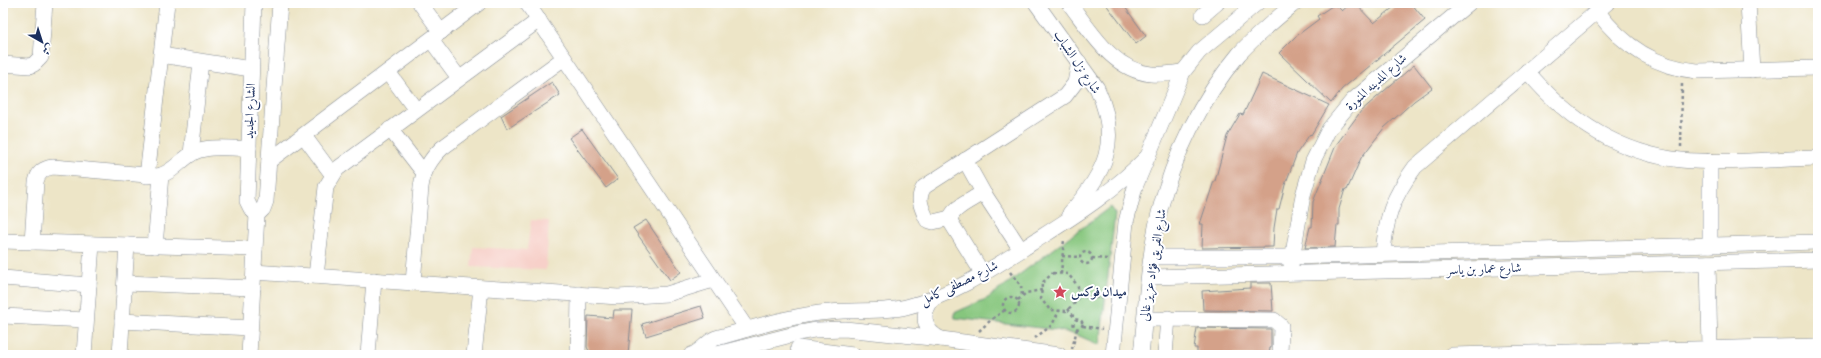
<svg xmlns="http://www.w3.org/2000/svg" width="1821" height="358" viewBox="0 0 1821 358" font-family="'Libre Bodoni',Amiri,serif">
<rect width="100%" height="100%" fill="#fff"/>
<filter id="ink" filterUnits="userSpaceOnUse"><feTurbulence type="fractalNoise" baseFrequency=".025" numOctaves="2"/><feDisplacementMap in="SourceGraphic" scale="8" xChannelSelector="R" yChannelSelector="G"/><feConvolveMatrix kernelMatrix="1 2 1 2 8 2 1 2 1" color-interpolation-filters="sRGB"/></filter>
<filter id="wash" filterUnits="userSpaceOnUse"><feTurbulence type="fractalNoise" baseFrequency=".012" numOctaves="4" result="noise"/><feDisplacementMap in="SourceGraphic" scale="16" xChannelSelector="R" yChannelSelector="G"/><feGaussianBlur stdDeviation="0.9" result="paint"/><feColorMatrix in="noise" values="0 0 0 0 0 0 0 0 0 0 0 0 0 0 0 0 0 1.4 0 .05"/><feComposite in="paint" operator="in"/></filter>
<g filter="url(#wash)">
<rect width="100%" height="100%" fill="#ede5c7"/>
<path fill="#f7d0c9" d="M531,220L549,221L546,270L471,267L473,247L527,250Z"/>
<path fill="#86c67d" stroke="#507a6e" d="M1110,207L1115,214L1100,345L1077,335L1057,330L955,318L954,313L988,298Z"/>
<g id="blocks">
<g fill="#d4a189">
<path d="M1105,3H1122L1146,36L1136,44Z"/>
<path d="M1351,3H1355L1374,23L1399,3H1411L1425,20L1342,89L1331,103L1279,53L1295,37L1319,19L1317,16L1335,4L1342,11Z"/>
<path d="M1414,65L1432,88L1414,101L1384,128L1361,158L1347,190L1345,189L1339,209V225H1337L1335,247L1305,248L1310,227H1312L1313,202L1336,145L1361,111Z"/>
<path d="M1262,74L1329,105L1311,135L1310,134L1297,153L1285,185L1279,209H1277L1274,228L1273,247L1202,248L1203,224H1200L1214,181H1215L1227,136L1240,114L1243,115Z"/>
<path d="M552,82L560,95L507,129L501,116Z"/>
<path d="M582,129L618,179L606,188L569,138Z"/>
<path d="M646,220L681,272L670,280L633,228Z"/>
<path d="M1250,283H1271L1273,311L1203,310L1202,291L1250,288Z"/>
<path d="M701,306L705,318L646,336L642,324Z"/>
<path d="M614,310H632L628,355H609L589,351L587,347L588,316L613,318Z"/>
<path d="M1197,328L1271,329V348H1270L1269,355H1197V348H1194Z"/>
</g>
</g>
</g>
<g filter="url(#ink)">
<use href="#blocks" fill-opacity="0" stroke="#848a92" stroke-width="1"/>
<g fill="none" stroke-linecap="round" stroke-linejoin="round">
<defs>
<g id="minor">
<path d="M254,3L247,201L251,209L257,215"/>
<path d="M420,3L441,32"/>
<path d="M527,3L747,329"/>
<path d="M1036,3L1097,88C1121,141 1106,172 1070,213"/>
<path d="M1069,3C1091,31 1112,70 1151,74C1162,75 1172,73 1183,72"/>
<path d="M1748,3L1752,70"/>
<path d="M1597,11C1622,45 1654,67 1697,71L1818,68"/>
<path d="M1203,15L1217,3"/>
<path d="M431,40L459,78"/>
<path d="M161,55L251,69"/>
<path d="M3,64L30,66L34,64L41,57L45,3"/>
<path d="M1527,71C1567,119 1618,153 1681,160C1726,164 1773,159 1818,158"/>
<path d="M388,72L416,110"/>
<path d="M390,129L424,173"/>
<path d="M304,136L332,174"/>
<path d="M191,154L201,62"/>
<path d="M965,160L984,194"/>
<path d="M269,161L479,3"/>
<path d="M1710,161V245"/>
<path d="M147,176L167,3"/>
<path d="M950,218L933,222L927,220C922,208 916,199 924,187L1065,96L1075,83L1079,62"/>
<path d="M3,241L255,249"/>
<path d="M32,242L36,182C38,172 44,168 53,167L158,176C173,173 182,158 195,152C210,145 232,149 249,148"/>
<path d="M155,246L161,175"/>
<path d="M1383,254C1386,217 1392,198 1415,167L1607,3"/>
<path d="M1152,257H1292L1818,242"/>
<path d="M1708,263L1710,348"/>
<path d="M1291,265L1303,195L1313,161L1329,129L1352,101L1469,3"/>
<path d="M254,272L618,297L667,294L713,280"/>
<path d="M983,274L950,221C950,209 970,201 979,195L982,194L985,195L1021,250"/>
<path d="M316,276L326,187L337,169L539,20"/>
<path d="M1150,277L1818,260"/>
<path d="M3,278L89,285"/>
<path d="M125,283L253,288"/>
<path d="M413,283L421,187C423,171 430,159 442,148L564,58"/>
<path d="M933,299C920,314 923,330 941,339"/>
<path d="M3,316L86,320"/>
<path d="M1145,319L1274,320L1281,326L1280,355"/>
<path d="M122,321L250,328"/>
<path d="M798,348L853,355"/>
<path d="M697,353L713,355L799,333L815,330L845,329L941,339L1059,355"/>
<path d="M84,355L92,244"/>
<path d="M120,355L127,245"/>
<path d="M249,355L257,215L263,209L266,201L280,3"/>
<path d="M368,355L374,280"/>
<path d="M474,355L481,288"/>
<path d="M578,355L579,294"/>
<path d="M691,355C701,352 706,342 716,338C753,328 792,315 830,312C855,309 881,313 906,307C952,296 993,268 1032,243C1074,216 1112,193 1148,156"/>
<path d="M1113,355L1126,222L1135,187L1183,72L1199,52L1257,3"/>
<path d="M1141,355C1146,308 1148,259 1159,213C1173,157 1201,99 1239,54C1255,36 1276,19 1295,3"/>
<path d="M1165,355L1168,318"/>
<path d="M1452,355L1818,346"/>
</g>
</defs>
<use href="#minor" stroke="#848a92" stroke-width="16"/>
<g stroke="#848a92" stroke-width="2.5" stroke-dasharray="3 3" stroke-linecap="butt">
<path d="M1681,147L1682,82"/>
<circle cx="1086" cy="258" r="6"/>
<path d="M1062,256L1080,257"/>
<path d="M1092,258L1109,259"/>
<path d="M1010,272L1021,286L1022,296"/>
<path d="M1053,273L1068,274L1078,286L1077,301L1066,311L1050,310L1041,299L1042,283Z"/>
<path d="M1061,274L1064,239"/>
<path d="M1077,296L1093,298L1106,296"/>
<circle cx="1011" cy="305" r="8"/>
<path d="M1018,300L1026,293L1042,290"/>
<path d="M1068,309L1076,320"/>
<circle cx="1078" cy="324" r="4.5"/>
<path d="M1083,326L1102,329"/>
<path d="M979,331L992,319L1005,310"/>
<path d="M1035,338L1052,325L1059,311"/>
<path d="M1072,349L1077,329"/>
</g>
<use href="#minor" stroke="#fff" stroke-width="15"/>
</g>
</g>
<defs>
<symbol id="sight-bare" viewBox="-9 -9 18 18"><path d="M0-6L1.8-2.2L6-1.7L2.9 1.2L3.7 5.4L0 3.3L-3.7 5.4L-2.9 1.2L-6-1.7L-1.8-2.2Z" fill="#d1495b" stroke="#fff" stroke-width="2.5" paint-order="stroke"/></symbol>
</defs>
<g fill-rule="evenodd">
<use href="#sight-bare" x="1050" y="282" width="20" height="20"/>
</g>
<g text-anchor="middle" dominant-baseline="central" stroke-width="4" stroke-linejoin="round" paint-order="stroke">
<g font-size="13" fill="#1b2f5e" stroke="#fff">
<text transform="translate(1077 62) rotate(56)">شارع نزل الشباب</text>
<text transform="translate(1376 82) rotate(-42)">شارع المدينه المنورة</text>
<text transform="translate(250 111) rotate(-88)">الشارع الجديد</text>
<text transform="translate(1153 265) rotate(-81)">شارع الفريق فؤاد عزيز غالى</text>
<text transform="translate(1484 269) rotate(-2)">شارع عمار بن ياسر</text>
<text transform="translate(959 283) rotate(-26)">شارع مصطفى كامل</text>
</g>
<g font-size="13" font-weight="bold" fill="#1b2f5e" stroke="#fff" text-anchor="start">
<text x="1071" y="292">ميدان فوكس</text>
</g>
</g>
<rect width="1821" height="358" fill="none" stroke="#fff" stroke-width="16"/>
<g transform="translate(42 42) rotate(141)" stroke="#ffffff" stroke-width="3" paint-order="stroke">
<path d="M0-3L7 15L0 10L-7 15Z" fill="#1b2f5e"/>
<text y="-6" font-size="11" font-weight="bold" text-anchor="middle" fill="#1b2f5e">ش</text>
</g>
</svg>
